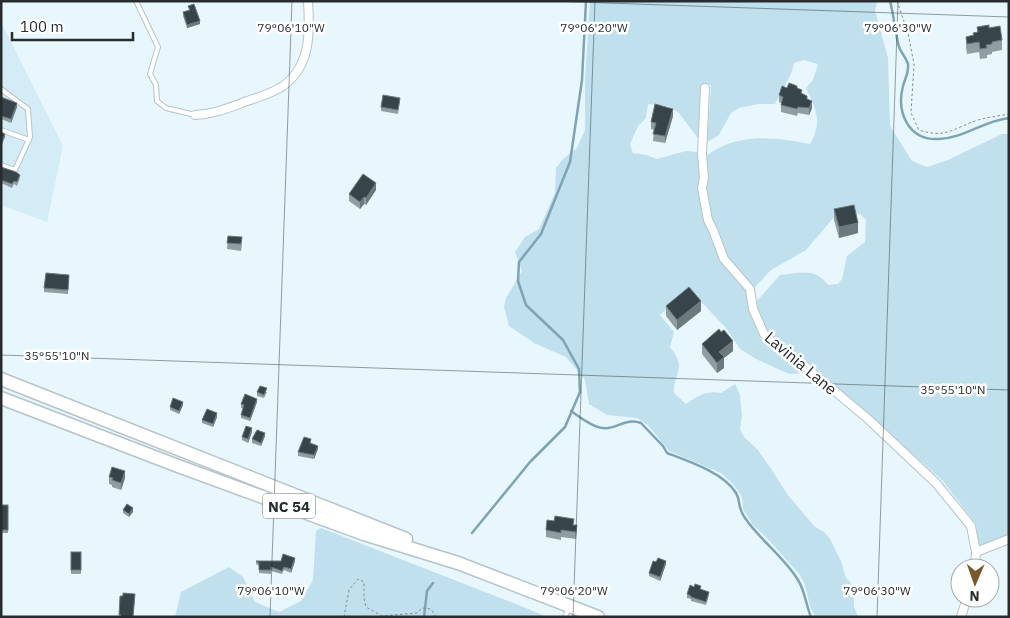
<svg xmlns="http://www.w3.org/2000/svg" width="1010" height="618" viewBox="0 0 1010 618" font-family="'IBM Plex Sans',sans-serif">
<rect width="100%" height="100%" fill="#e7f7fd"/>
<path fill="#d4ecf5" d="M1,22L63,146L47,222L1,205Z"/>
<g fill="#bfe0ec">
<path d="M590,1H877L875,11L888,58L890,126L912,161L927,167L948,160L1002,134H1009V534L979,546L976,524L942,480L818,370L789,348L767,333L758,309L757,301L780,275C798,273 816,267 828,285L838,284L842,279L847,256L865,242L866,220L860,214L850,213L835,216L806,250L771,270L755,287H751L726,259L717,229L711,219L709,198L706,187L708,181L705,157C736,132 775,137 810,144C823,122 816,109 806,88L813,80L818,64L804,60L794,63L791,74L775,104H758L739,108L731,113L719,135L707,142L711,85H703L700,141L679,113L668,106L648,104L646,118L638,126L630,144L633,153L646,155L657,159L686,151L698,152L701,176L699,184L701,196L709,230L720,261L745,289L750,312L760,338L770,347L785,355L804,373L789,374L756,359L740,349L726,328L689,289L660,315L674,332L670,347C673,351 677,356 678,361C682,371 672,382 674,393L686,404C697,396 707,390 721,393L735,384L740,395L742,416L740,429L744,437L757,449L772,470L787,494L815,527L824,532L830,539L841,561L846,578L850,582L854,590V607L858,617H815L810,606L805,585L800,575L767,538L753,525L743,509V502L741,495L733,484L721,473L669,451L648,425L637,418L607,415L589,404L585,380L566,357L534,343L509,326L504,307L506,298L522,271L515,252L525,237L539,229L555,193L556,168L563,159L577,148L585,130V80Z"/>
<path d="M321,528L521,606L547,617H175L181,592L229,567L243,577L255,602L279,612L301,601L313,580L316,531Z"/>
</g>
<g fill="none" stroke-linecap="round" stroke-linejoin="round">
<g stroke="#7ea4b3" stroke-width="2.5">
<path d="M890,1C894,16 895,32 899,47C901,52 906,58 908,64C909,72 905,79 903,86C896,113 909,141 939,139C965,138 983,121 1009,118"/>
<path d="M571,411C580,417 592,427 603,428C616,430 626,417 641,423L663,446L667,453C688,461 724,473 736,493C741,501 737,507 745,518C760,540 784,557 798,580C805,591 806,605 811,617"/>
<path d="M472,533L530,462L565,427L580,392L579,369L563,340L526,305L518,281L519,262L541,234L570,162L582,80L586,1"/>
<path d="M424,617L427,591L433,583"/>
</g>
<defs>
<g id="service">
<path d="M136,1L158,47L150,74L156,85L157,101L166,108L195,115"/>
<path d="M1,89L28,109L30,137L15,170L1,165"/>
<path d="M1,130L29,140"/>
<path d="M565,617L569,607"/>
</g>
<g id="minor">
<path d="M705,88L702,154L704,178L702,188L708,220L713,230L724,259L750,289L753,309L764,334L773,343L788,352L868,419L936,483L971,526L976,552L975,568"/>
<path d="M195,115C215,114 228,108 247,101C259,97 273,93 283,86C311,66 310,32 308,1"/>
<path d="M976,552L1009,539"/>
<path d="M961,617L967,598"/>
</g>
<g id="trunk">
<path d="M1,379L406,539"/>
<path d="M1,398L178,466L364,534L458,563L598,617"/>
</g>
</defs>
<use href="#service" stroke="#b5c4ca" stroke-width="6"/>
<use href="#minor" stroke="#b5c4ca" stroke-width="10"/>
<use href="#trunk" stroke="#b5c4ca" stroke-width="15"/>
<g stroke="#808b8f" stroke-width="1" stroke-dasharray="2.5 2.5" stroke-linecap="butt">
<path d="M897,1L908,33L914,64L911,113L919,130C947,139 953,128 978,120C988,117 999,116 1009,114"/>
<path d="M344,617L349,590L358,579L364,582V598L366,607L382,616L417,613L422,608L431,609L436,617"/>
</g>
<use href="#service" stroke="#fff" stroke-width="4"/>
<use href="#minor" stroke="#fff" stroke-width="8"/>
<use href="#trunk" stroke="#fff" stroke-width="12"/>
</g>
<g fill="#8f9ea3">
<path d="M188,6L200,24L187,28L183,16V12L189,10Z"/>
<path d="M977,27L989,28L1002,40V50L992,52V54L987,55V58L980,59L979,52L967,54L966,47V37L973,35V33L977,32Z"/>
<path d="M787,88H797L807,99L812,108L809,115L798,113L797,116L781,112V103L779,102V95Z"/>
<path d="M1,97L17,107L11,123L1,119Z"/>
<path d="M400,101L398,114L381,111V107Z"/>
<path d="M673,116L665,143L653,141L654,130L651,129V122Z"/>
<path d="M1,167L20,178L17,186L14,184L12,188L1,183Z"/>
<path d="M376,190L366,205L364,204L360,209L349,201V194Z"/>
<path d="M834,209L858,233L839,238L834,220Z"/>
<path d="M228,236L242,244L241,251L227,249Z"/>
<path d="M69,275L68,294L44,292V288Z"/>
<path d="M666,306L701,311L677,330L666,316Z"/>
<path d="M702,344L733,351L724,358V368L717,373L702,354Z"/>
<path d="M257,392H267L264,398L257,396Z"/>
<path d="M257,402L250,421L241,418V415L243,408H241V404Z"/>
<path d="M183,405L179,414L170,410V407Z"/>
<path d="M217,417L213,427L202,423V420Z"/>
<path d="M252,432L248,443L242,440V437Z"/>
<path d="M265,436L261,446L252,443V439Z"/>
<path d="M318,449L314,459L298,456V452Z"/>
<path d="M109,477L125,478L121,490L112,487V485L109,484Z"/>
<rect x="1" y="505" width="7" height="28"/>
<path d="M123,510L133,512L129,517L123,513Z"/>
<path d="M574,525L577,532L576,539L561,537V540L546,537V530Z"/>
<rect x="71" y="552" width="10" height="22"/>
<path d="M256,561H295L291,573L284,570L282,574L271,571V574L259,573V566L256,564Z"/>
<path d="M656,562L666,564L660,581L649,576V573Z"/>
<path d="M701,589L709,595L706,605L691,601V599L687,598V594Z"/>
</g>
<g fill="#6c7a7f">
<path d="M200,21V24L187,28V25Z"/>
<path d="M812,101V108L809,115V108Z"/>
<path d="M17,103V107L11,123V119Z"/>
<path d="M673,109V116L665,143V136Z"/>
<path d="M5,134V137L1,147V144Z"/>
<path d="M376,183V190L366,205V198Z"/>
<path d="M364,197V204L360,209V202Z"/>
<path d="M858,223V233L839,238V227Z"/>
<path d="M701,301V311L677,330V320Z"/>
<path d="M733,341V351L724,358V368L717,373V363L719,352Z"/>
<path d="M257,399V402L250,421V418Z"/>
<path d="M183,402V405L179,414V411Z"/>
<path d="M217,413V417L213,427V424Z"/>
<path d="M252,428V432L248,443V439Z"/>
<path d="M265,433V436L261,446V443Z"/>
<path d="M318,446V449L314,459V455Z"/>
<path d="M125,471V478L121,490V483Z"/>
<path d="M133,508V512L129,517V514Z"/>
<path d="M295,558V561L291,573V569Z"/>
<path d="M666,561V564L660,581V577Z"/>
</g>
<g fill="#374449" stroke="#6c7a7f">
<path d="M194,4L200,21L187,25L183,12L190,10L188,6Z"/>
<path d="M989,25V28L1000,26L1002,40L992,42V44L986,45L987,48L980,49L979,42L967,44L966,37L974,35L973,33L978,32L977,27Z"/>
<path d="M789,83L797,86V88L802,90L801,93L807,96V99L812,101L809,108L798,107L797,109L781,105L783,97L779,95L782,86L787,88Z"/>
<path d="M383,95L400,98L398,110L381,107Z"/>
<path d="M1,97L17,103L11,119L1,116Z"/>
<path d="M655,104L673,109L665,136L653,134L656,123L651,122Z"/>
<path d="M1,132L5,134L1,144Z"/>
<path d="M1,167L16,172L20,175L17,182L14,181L12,184L1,180Z"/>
<path d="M363,174L376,183L366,198L364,197L360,202L349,194Z"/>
<path d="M854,205L858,223L839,227L834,209Z"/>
<path d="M228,236L242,237L241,244L227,243Z"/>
<path d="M46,273L69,275L68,290L44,288Z"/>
<path d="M689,287L701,301L677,320L666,306Z"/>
<path d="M719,329L721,332L724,330L733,341L719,352L724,357L717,363L702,344Z"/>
<path d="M260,386L267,388L264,395L257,392Z"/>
<path d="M245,394L257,399L250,418L241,415L244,405L241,404Z"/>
<path d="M173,398L183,402L179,411L170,407Z"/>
<path d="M207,409L217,413L213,424L202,420Z"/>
<path d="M246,426L252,428L248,439L242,437Z"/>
<path d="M257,430L265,433L261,443L252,439Z"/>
<path d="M304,437L311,439L310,443L318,446L314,455L298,452Z"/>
<path d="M112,467L125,471L121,483L112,480L113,478L109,477Z"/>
<path d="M127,504L133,508L129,514L123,510Z"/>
<rect x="1" y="505" width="7" height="25"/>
<path d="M555,516L574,519L573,525H577L576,532L561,530V533L546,530L547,520L554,521Z"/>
<rect x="71" y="552" width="10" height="18"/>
<path d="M283,554L295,558L291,569L284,567L282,571L271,567V570H259V563L256,561H281Z"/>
<path d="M658,558L666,561L660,577L649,573L653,561L656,562Z"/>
<path d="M695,584L701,586L700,589L709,592L706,602L691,597V596L687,594L690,585L694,587Z"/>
<path d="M123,593L135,594L133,617H121V615H119L120,596H123Z"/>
</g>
<path fill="none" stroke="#272d2f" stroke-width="1" stroke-opacity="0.45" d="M549,1L1009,17M1,355L1009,390M270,617L292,1M573,617L595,1M877,617L898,1"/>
<g text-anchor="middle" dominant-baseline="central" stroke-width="5" stroke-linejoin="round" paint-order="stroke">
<rect fill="#fff" stroke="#686c6d" stroke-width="1" x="263" y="493.5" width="52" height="25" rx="4"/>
<g font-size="15" font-weight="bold" fill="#272d2f">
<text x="289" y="506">NC 54</text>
</g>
<g font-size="16" fill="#272d2f" stroke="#fff">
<text transform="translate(801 363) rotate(40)">Lavinia Lane</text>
</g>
</g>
<g font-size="12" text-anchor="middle" fill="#272d2f" stroke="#fff" stroke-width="5" stroke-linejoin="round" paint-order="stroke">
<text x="291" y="32">79°06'10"W</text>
<text x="594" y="32">79°06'20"W</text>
<text x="898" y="32">79°06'30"W</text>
<text x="57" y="360">35°55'10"N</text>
<text x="953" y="394">35°55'10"N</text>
<text x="271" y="595">79°06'10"W</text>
<text x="574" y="595">79°06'20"W</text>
<text x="877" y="595">79°06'30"W</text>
</g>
<rect width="1010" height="618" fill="none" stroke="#272d2f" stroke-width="5"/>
<g transform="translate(975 583) rotate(182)"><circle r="24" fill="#ffffff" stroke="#a9abac"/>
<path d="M0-4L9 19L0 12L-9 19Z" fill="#78592e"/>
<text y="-8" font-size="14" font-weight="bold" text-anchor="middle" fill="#272d2f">N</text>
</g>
<path d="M12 32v8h121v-8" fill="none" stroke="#272d2f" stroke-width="2.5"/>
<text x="20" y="32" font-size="15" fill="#272d2f" stroke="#ffffff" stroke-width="4" paint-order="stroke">100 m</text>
</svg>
